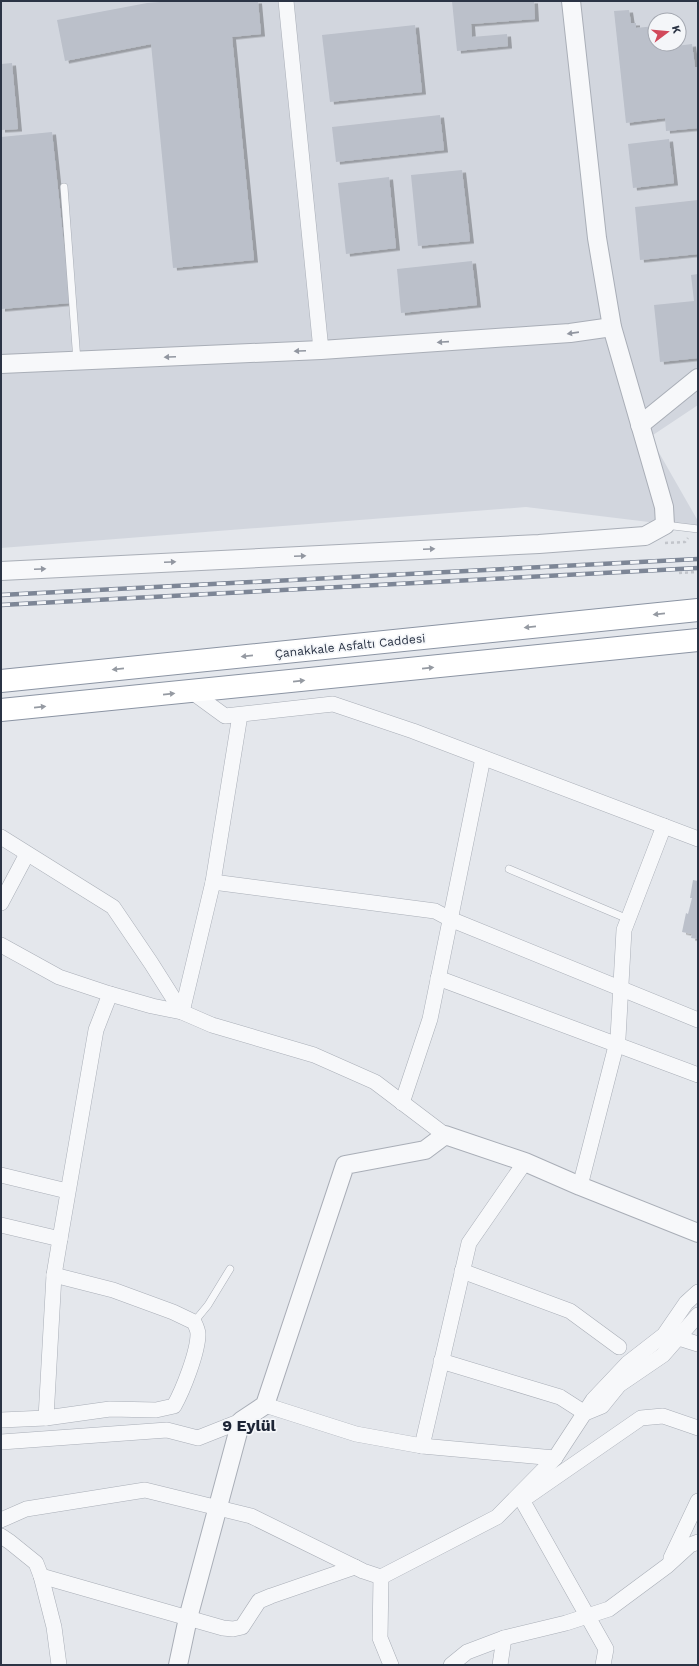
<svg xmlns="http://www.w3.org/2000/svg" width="699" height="1666" viewBox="0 0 699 1666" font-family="'Work Sans',sans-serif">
<defs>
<filter id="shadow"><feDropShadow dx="4" dy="2.5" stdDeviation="0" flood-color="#0004"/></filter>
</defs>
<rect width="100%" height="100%" fill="#e4e7ec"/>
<path fill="#d2d6de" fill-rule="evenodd" d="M1,1H698V405L650,437L698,521V528L526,507L1,548ZM655,20H679V44H655Z"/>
<g fill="#bbc0ca" filter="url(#shadow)">
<path d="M172,1H258L261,34L232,37L254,260L173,268L151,44L65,61L57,20L147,3Z"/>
<path d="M452,1H534L535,19L471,24L472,37L507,34L508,46L457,51Z"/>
<path d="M629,10L631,23H636V28L655,26V44H668V47L692,44L695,67H698V128L666,131L665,118L626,123L614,11Z"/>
<path d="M415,25L422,92L330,102L322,35Z"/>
<path d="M12,63L18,129L1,130V64Z"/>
<path d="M440,115L444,150L336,162L332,127Z"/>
<path d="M52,132L70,303L1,309V137Z"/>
<path d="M669,139L674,183L633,188L628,144Z"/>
<path d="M462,170L470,241L418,246L411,175Z"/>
<path d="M389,177L396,248L346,254L338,183Z"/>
<path d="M698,200V254L640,260L635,207Z"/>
<path d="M472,261L477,305L401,313L397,269Z"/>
<path d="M698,274V358L660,362L654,305L694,301L691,275Z"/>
<path d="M693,880L698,881V939L691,938L692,934L682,932L686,913L688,914L692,898H690Z"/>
</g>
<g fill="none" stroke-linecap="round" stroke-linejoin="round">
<defs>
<g id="service">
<path d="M64,187L77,361"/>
<path d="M665,525L698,529"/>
<path d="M509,869L628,919"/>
<path d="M194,1322L208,1305L230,1269"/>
</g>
<g id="minor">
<path d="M286,1L321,350"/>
<path d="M192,692L225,716L333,704L413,731L698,839"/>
<path d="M1,837L113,907L151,963L182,1012L212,1025L314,1055L375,1082L445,1135"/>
<path d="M213,882L435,911L450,919L698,1020"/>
<path d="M1,903L27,854"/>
<path d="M1,945L59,977L110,994L152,1006L182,1012L213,882L240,715"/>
<path d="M438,978L698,1075"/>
<path d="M402,1103L430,1019L483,758"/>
<path d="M1,1175L67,1191"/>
<path d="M580,1186L618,1038L624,930L664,826"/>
<path d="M1,1225L60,1239"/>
<path d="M462,1271L570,1311L619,1347"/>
<path d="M679,1338L698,1344"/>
<path d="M441,1361L560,1397L585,1413L602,1406L619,1385L663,1355L698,1315"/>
<path d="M265,1405L356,1434L422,1446L555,1458"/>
<path d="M46,1418L54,1275L60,1239L96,1030L110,994"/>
<path d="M1,1420L46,1418L110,1409L156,1410L174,1406C183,1390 198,1352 198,1334C198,1330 196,1326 194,1322L173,1312L113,1290L54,1275"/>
<path d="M1,1442L167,1430L198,1438L241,1421"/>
<path d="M422,1446L469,1243L525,1162"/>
<path d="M524,1499L641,1418L663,1416L698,1428"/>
<path d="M522,1500L606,1649L603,1665"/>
<path d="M1,1520L26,1509L145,1490L251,1516L363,1571L381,1577L497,1517L555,1458L593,1400L628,1363L664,1335L686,1303L698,1292"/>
<path d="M1,1536L10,1542L36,1563L41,1576L54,1627L59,1665"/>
<path d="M671,1558L698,1501"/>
<path d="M41,1576L223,1628L233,1629L242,1627L259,1601L271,1596L355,1567"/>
<path d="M381,1577L380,1638L391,1665"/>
<path d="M451,1665L467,1652L504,1638L566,1623L609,1609L667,1566L690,1545L698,1542"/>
<path d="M500,1665L504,1638"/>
</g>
<g id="tertiary">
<path d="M1,364L321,350L570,333L612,327"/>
<path d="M640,425L698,378"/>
<path d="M1,571L539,544L645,536L665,525L664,507L612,327L597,238L571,1"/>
<path d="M178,1665L188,1618L241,1421L265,1405L345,1165L425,1150L445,1135L525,1162L580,1186L698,1233"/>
</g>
<g id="trunk">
<path d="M1,681L698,610"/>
<path d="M1,710L698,640"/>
</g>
</defs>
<use href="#service" stroke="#a9aeb7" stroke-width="8"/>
<use href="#minor" stroke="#a9aeb7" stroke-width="16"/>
<use href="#tertiary" stroke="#a9aeb7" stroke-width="20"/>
<use href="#trunk" stroke="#8b94a3" stroke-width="24"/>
<g stroke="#c2c5cb" stroke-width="2.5" stroke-dasharray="3 3" stroke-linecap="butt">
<path d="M665,543L685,542L688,538"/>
<path d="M679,573L698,572"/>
</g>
<use href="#service" stroke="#f7f8fa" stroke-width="7"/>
<use href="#minor" stroke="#f7f8fa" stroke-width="15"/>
<use href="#tertiary" stroke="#f7f8fa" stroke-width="18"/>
<use href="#trunk" stroke="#fff" stroke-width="22"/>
<defs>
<g id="rail">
<path d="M1,595L698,559"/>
<path d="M1,605L698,568"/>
</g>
</defs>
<use href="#rail" stroke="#7d8696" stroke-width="4.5"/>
<use href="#rail" stroke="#f4f6f9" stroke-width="3" stroke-dasharray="9" stroke-linecap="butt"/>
</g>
<defs><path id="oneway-solid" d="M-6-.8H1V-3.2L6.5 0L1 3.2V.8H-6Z"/></defs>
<g fill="#9196a0">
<use href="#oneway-solid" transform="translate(573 333) rotate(172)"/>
<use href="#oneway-solid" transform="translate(443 342) rotate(176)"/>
<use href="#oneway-solid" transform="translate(300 351) rotate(177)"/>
<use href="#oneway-solid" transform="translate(170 357) rotate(177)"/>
<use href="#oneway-solid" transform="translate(429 549) rotate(-3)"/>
<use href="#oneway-solid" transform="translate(300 556) rotate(-3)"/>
<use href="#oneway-solid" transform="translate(170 562) rotate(-3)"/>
<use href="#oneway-solid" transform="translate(40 569) rotate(-3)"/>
</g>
<g fill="#959aa2">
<use href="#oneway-solid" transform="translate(659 614) rotate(174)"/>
<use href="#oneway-solid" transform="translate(530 627) rotate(174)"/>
<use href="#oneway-solid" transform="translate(247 656) rotate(174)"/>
<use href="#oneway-solid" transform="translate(428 668) rotate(-6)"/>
<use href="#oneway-solid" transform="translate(118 669) rotate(174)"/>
<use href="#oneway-solid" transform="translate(299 681) rotate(-6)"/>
<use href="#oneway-solid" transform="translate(169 694) rotate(-6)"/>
<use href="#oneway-solid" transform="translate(40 707) rotate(-6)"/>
</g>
<g text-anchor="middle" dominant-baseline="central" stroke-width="3.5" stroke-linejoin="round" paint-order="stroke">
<g font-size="12" fill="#2b3445" stroke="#f4f6f9">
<text transform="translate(350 646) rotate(-6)">Çanakkale Asfaltı Caddesi</text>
</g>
<g font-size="16" font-weight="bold" fill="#1d2536" stroke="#f4f6f9">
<text x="249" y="1425">9 Eylül</text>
</g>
</g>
<rect width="699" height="1666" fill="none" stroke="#2b3445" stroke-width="4"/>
<g transform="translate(667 32) rotate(74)"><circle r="19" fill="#f4f6f9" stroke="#a4a8b1"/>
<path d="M0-3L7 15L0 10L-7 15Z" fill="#d1495b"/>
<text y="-6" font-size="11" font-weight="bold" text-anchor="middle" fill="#2b3445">K</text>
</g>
</svg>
